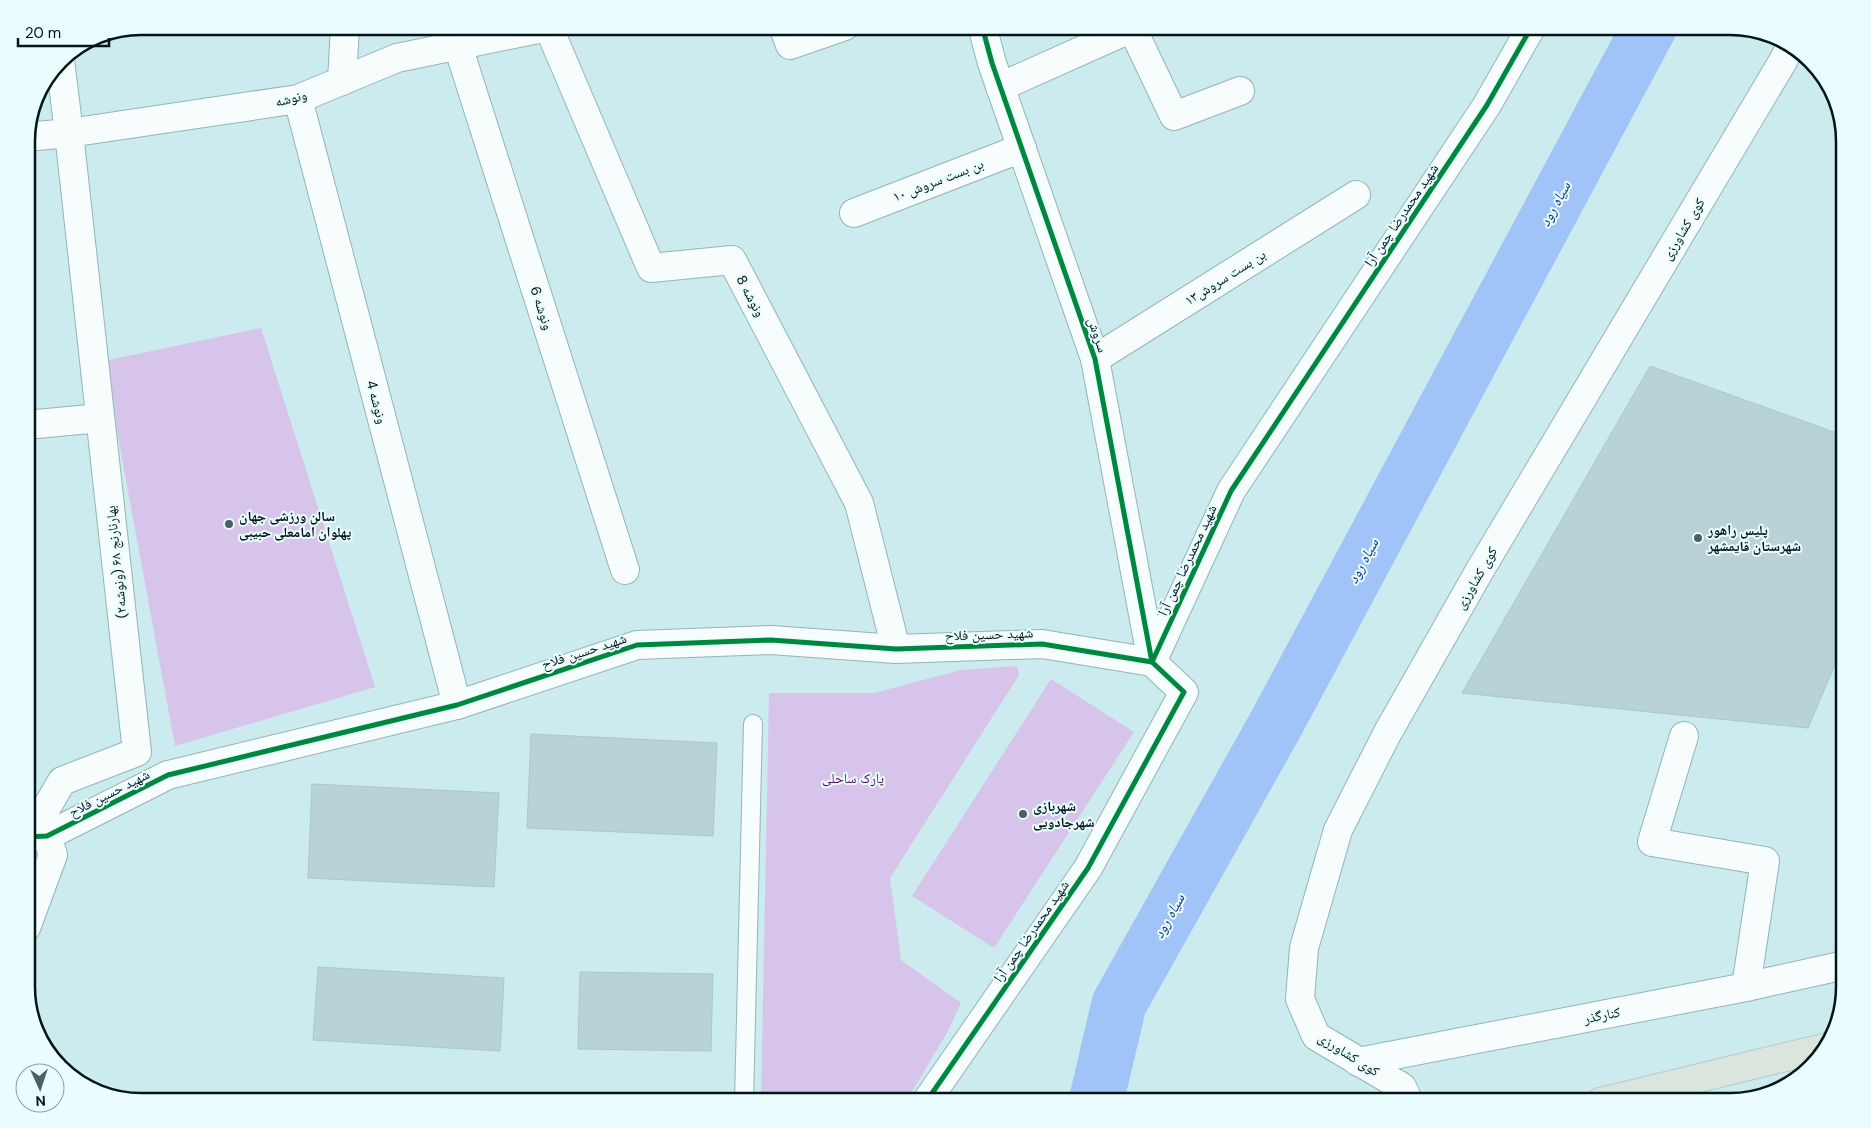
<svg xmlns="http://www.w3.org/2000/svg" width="1871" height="1128" viewBox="0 0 1871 1128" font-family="'DM Sans','Noto Naskh Arabic',sans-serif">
<rect width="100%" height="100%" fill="#ccebee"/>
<g fill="#d6c4ea">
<path d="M261,328L375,687L175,746L104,361Z"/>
<path d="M1017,666L1019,675L890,878L901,960L961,1003L948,1031L910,1095L839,1102H761L769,693H874L961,670Z"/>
<path d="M1051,679L1134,732L994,948L912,896Z"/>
</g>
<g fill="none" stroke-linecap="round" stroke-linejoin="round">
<path stroke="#a1c4f8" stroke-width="55" d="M1096,1102L1119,1004L1277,722L1650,26"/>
</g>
<g fill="#b9d2d8" stroke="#a8c7ce">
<path d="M1650,366L1845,436V641L1808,728L1462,693Z"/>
<path d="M531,734L717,743L713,836L527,828Z"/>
<path d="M312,784L499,793L494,887L308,878Z"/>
<path d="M318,967L504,978L500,1051L313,1040Z"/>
<path d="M580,972L713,974L711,1051L578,1049Z"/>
</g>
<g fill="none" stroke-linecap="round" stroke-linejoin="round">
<defs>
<path id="service" d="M744,1102L753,724"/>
<g id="minor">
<path d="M548,26L651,268L732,260L859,503L896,649"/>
<path d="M783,26L790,45L845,26"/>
<path d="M458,46L625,570"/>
<path d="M342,81L345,26"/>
<path d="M1000,87L1132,28L1174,116L1240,91"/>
<path d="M298,99L457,705"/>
<path d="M26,137L69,133L298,99L397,58L548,27"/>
<path d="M854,213L1022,148"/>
<path d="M1095,359L1356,195"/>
<path d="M26,425L100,418"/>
<path d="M1684,736L1652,842L1765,861L1746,987"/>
<path d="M26,837L47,836L168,775L457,705L637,645L771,640L896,649L1042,644L1152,662L1095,359L992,63L982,26"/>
<path d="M26,928L53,855L41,817L62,781L137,752L69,133L60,60"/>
<path d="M1358,1062L1746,987L1845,965"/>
<path d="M926,1102L1088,868L1184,692L1152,662L1231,491L1487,105L1532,26"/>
</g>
<path id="tertiary" d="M1409,1102L1402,1087L1316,1036L1300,999L1304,948L1338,830L1388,732L1480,570L1783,61L1791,45"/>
<path id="trunk" d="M1600,1102L1827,1047"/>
</defs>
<use href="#service" stroke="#93b5b8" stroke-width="20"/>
<use href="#minor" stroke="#93b5b8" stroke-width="30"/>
<use href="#tertiary" stroke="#93b5b8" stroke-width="30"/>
<use href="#trunk" stroke="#bac9ca" stroke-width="30"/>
<use href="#service" stroke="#f7fcfc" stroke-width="18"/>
<use href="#minor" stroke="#f7fcfc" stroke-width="28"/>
<use href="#tertiary" stroke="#f7fcfc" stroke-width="28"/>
<use href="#trunk" stroke="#dae5de" stroke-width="28"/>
<defs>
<g id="cycleway">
<path d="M26,837L47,836L168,775L457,705L637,645L771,640L896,649L1042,644L1152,662L1095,359L992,63L982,26"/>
<path d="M926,1102L1088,868L1184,692L1152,662L1231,491L1487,105L1532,26"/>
</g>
</defs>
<use href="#cycleway" stroke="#eafcfd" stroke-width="8"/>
<use href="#cycleway" stroke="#00873e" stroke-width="5"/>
</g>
<g fill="#496163" stroke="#eafcfd" stroke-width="2">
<circle cx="229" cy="524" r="5"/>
<circle cx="1698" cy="538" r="5"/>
<circle cx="1023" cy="814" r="5"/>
</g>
<g text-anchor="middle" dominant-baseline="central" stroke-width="4" stroke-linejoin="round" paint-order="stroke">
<g font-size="14" fill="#021618" stroke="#eafcfd">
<text transform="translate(291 98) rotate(-14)">ونوشه</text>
<text transform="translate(938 180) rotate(-21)">بن بست سروش ۱۰</text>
<text transform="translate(1401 215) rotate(-56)">شهید محمدرضا چمن آرا</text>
<text transform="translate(1683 229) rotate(-59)">کوی کشاورزی</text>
<text transform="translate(1225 277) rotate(-32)">بن بست سروش۱۳</text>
<text transform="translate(751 296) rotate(62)">ونوشه 8</text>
<text transform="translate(542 308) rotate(72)">ونوشه 6</text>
<text transform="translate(1098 335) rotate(72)">سروش</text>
<text transform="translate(377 402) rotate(75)">ونوشه 4</text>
<text transform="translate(1187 560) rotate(-65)">شهید محمدرضا چمن آرا</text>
<text transform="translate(116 562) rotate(-96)">بهارنارنج ۶۸ (ونوشه۲)</text>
<text transform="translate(1476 578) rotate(-60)">کوی کشاورزی</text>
<text transform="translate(989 634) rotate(-2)">شهید حسین فلاح</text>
<text transform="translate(584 651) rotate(-18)">شهید حسین فلاح</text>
<text transform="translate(109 793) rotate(-27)">شهید حسین فلاح</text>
<text transform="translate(1031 931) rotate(-55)">شهید محمدرضا چمن آرا</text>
<text transform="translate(1602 1015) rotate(-11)">کنارگذر</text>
<text transform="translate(1349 1054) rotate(32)">کوی کشاورزی</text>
</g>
<g font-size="14" font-weight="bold" fill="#021618" stroke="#eafcfd" text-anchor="start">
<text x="239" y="516">سالن ورزشی جهان<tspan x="239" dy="16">پهلوان امامعلی حبیبی</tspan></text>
<text x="1708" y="530">پلیس راهور<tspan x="1708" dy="16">شهرستان قایمشهر</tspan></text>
<text x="1033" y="806">شهربازی<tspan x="1033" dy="16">شهرجادویی</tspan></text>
</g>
<g font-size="14" fill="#570f61" stroke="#eafcfd">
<text x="853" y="778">پارک ساحلی</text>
</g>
<g font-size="15" font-style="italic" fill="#092e7f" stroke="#eafcfd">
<text transform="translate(1555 204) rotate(-62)">سیاه رود</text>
<text transform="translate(1363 561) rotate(-62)">سیاه رود</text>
<text transform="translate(1169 916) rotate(-61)">سیاه رود</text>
</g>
</g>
<path d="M0 0H1871V1128H0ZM141 35H1730A106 106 0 0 1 1836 141V987A106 106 0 0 1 1730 1093H141A106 106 0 0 1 35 987V141A106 106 0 0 1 141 35Z" fill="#eafcfd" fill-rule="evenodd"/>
<path fill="none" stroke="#021618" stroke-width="2.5" d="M141 35H1730A106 106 0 0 1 1836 141V987A106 106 0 0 1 1730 1093H141A106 106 0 0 1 35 987V141A106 106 0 0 1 141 35Z"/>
<g transform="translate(40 1088) rotate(177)"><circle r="24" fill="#eafcfd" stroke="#8da0a1"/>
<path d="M0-4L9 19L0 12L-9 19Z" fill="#496163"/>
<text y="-8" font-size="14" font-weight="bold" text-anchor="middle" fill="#021618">N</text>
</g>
<path d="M18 38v8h91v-8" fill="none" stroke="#021618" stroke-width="2.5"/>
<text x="25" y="38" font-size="15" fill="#021618" stroke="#eafcfd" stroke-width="4" paint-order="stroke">20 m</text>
</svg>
